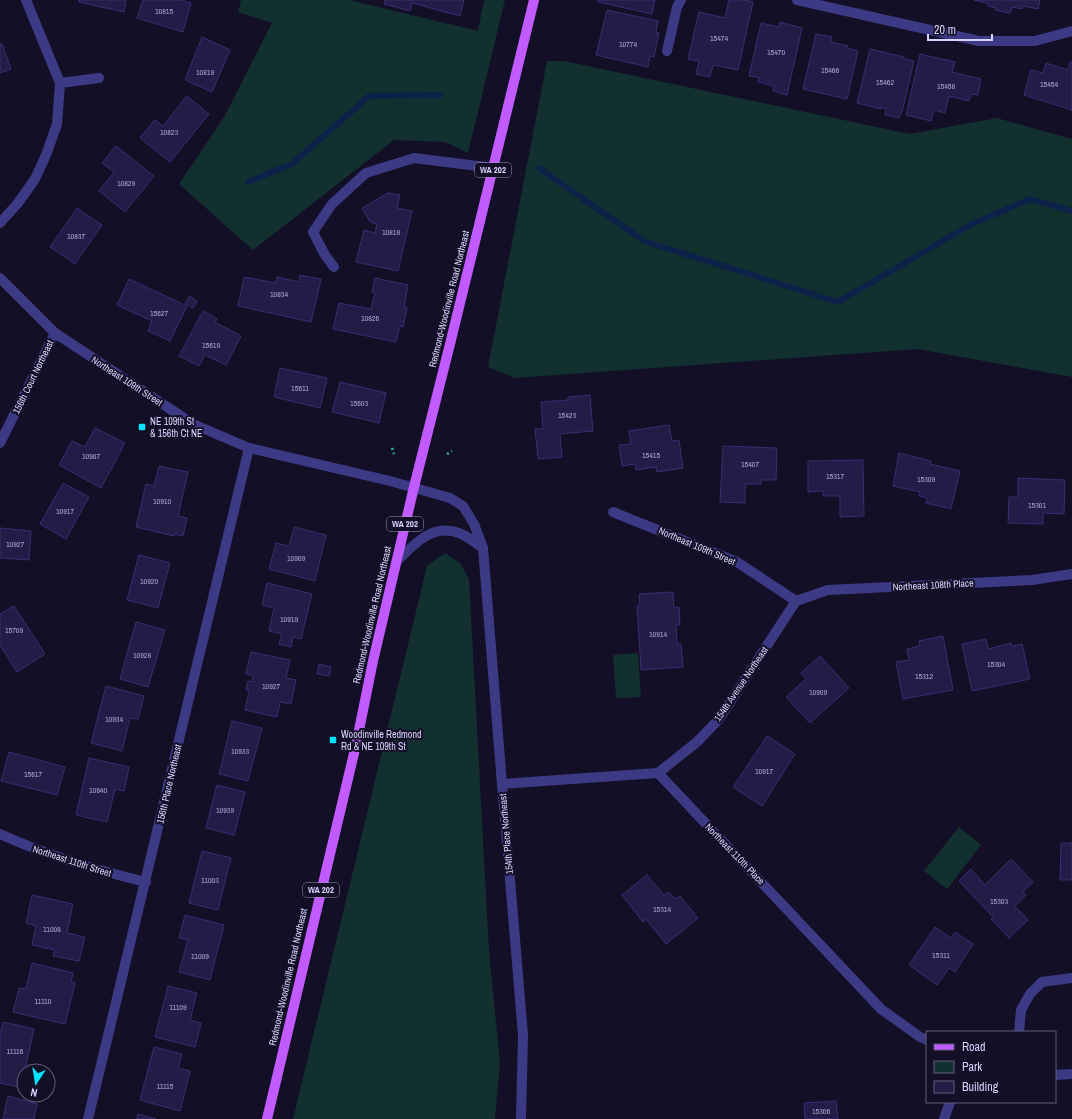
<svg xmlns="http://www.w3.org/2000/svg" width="1072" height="1119" viewBox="0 0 1072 1119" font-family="'Archivo Narrow',sans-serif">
<rect width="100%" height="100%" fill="#130f26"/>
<g fill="#12302f">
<path d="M241,0H349L478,31L484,0H505L468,153L445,142L394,140L253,250L179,184L224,117L272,23L238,12Z"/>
<path d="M547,61H564L910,134L997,118L1072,139V377L918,349L515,378L488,367Z"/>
<path d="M445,553L460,563L469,579L489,951L500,1062L495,1119H293L427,566Z"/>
<path d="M638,653L641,697L616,698L613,655Z"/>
<path d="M959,827L981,845L947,889L924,871Z"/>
</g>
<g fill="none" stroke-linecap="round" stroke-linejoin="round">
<g stroke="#0c2248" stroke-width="6">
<path d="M539,168L644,241L838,302L970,225L1030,199L1072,211"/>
<path d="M248,182L292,164L369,96L440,95"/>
</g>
</g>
<g fill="#241b47" stroke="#3b2d73">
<path d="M79,0H126L124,12L79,2Z"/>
<path d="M143,0H181L191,3L183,32L137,18Z"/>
<path d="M385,0H464L460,16L412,3L410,11L384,4Z"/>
<path d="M598,0H655L652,14L598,2Z"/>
<path d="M729,0H746L753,2L738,70L713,65L710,77L696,74L699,61L688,59L699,12L725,18Z"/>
<path d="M974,0H1040L1038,9L1022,6V9L1012,7L1010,13L995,10L996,8L988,6L989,4Z"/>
<path d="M607,10L658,21L656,32L659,33L654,57L650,56L648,67L596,55Z"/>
<path d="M780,22L802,28L787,95L773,91L774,86L758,82L760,78L749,76L761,23L779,27Z"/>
<path d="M816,34L832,37L831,42L848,46L847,48L858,51L847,99L803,89Z"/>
<path d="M202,37L230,50L212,92L185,80Z"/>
<path d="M0,44H2L11,69L0,73Z"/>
<path d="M870,49L904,57V59L914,61L902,112H901L899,118L885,115L886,109L881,107V109L857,103Z"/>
<path d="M920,54L955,62L952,72L981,79L978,95L971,94L969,101L949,96L945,113L934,110L931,121L906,115Z"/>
<path d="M1070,62L1072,63V110L1024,95L1031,70L1043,73L1046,63L1068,70Z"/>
<path d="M187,96L209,114L170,162L140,138L155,120L163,126Z"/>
<path d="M116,146L154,176L125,212L99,191L114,172L102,163Z"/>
<path d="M388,193L400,195L397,208L412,211L398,271L356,262L364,230L375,233L377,224L370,222L362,208Z"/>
<path d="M77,208L102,225L75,264L50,247Z"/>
<path d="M300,275L321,279L311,322L238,306L244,277L276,283L277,277L299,282Z"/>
<path d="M375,278L408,285L404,307L407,308L403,327L400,326L396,342L333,329L339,303L371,309L375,293L372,292Z"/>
<path d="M129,279L187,306L170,341L148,331L152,321L117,305Z"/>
<path d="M190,296L197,301L193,308L185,303Z"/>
<path d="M203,311L217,319L215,322L241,336L226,365L205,355L199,366L179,356Z"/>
<path d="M280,368L327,378L320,408L274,397Z"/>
<path d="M340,382L386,393L379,423L332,412Z"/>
<path d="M590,395L593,431L560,434L562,457L538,459L535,429H543L541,402L568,400V397Z"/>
<path d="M669,425L672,441L679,440L683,468L657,472L656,467L636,470L635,464L622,466L619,445L631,444L629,431Z"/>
<path d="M95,428L125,443L101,488L59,465L72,441L85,447Z"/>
<path d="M723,446L777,448L776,480H761V484H745V503L720,502Z"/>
<path d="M899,453L931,461L930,464L960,471L951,509L926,503L927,498L919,496L920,492L893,486Z"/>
<path d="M863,460L864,516L840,517V496H823V491L808,492V461Z"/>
<path d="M159,466L188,472L178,516L187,518L183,536L174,534V536L136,527L146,484L154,486Z"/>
<path d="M1018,478L1065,480L1064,514L1043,513V524L1008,523L1009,497H1018Z"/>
<path d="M63,483L89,497L66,539L40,524Z"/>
<path d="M294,527L326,535L315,581L269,569L276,543L289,546Z"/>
<path d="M0,528L31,531L29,560L0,558Z"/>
<path d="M139,555L170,563L158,608L127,600Z"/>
<path d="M267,583L312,594L301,639L293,637L291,647L279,644L282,634L269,631L274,608L262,605Z"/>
<path d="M673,592L674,608L679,607L680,625H676L677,644H681L683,667L641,670L637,606L640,605L639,594Z"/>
<path d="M14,606L45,654L17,672L0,645V614Z"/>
<path d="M136,622L165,630L148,687L120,679Z"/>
<path d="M943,636L953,690L903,699L896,662L909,660L907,649L920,646L919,641Z"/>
<path d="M986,639L988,649L1011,643L1012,646L1022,644L1030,679L972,691L962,644Z"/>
<path d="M251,652L290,660L286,678L296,680L291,704L280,702L277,717L245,710L249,691L246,690L248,681L252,682L253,676L246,674Z"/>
<path d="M820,656L849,688L810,723L786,697L806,679L801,673Z"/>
<path d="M319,664L331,667L329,676L317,674Z"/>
<path d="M106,686L144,696L138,719L130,718L122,751L91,743Z"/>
<path d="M232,721L262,728L248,781L219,774Z"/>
<path d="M767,736L795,754L762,806L733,787Z"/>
<path d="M9,752L65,767L57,795L1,781Z"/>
<path d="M89,758L129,767L124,791L115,789L107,822L76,815Z"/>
<path d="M217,785L245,792L234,835L206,828Z"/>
<path d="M1061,843H1072V880H1060Z"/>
<path d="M202,851L231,858L218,910L189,903Z"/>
<path d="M1011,859L1033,882L1023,892L1026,895L1015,906L1028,920L1009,938L991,919L993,917L959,881L971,869L985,885Z"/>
<path d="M647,875L664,895L669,892L675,899L680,896L698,918L666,944L646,919L643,922L622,895Z"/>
<path d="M32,895L73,904L67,933L85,937L79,961L53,956L55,950L32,945L36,926L26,923Z"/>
<path d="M185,915L224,925L210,980L179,972L188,940L179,938Z"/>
<path d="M935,927L951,938L955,932L973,944L955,972L949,968L937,985L909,965Z"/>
<path d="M32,963L73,973L71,982L75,983L65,1024L13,1012L19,988L26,989Z"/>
<path d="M168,986L197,993L190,1020L201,1023L195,1047L155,1037Z"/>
<path d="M3,1022L34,1029L26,1065L43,1068L42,1071H24V1088L0,1083V1036Z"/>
<path d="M154,1047L182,1054L178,1068L190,1071L180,1111L140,1100Z"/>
<path d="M8,1096L37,1104L34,1119H3Z"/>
<path d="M836,1101L838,1119H805L804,1103Z"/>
<path d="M138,1114L156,1119H137Z"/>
</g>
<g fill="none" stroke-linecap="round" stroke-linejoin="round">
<g stroke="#2fb8b0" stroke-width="2.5" stroke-dasharray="2 3" stroke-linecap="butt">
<path d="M392,448L394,454"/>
<path d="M447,454L452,451"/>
</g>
<g stroke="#3d3a85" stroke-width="10">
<path d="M797,0L979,41H1035L1072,31"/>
<path d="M667,51L677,7L681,0"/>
<path d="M60,83L99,78"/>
<path d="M0,223L18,203L35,179L46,155L57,124L60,83L26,0"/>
<path d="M334,267L325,255L313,232L332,204L366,173L414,158L494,168"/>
<path d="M0,278L55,333L193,424L249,448L390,481L450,498L463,506L474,524L483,548L502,784L523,1035L521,1119"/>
<path d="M0,443L55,333"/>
<path d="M613,512L737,562L796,601"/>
<path d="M397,561C414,544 433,523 459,533C468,536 476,544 483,548"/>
<path d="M796,601L828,590L1032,580L1072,574"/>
<path d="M658,773L697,742L719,719L796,601"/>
<path d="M502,784L658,773L881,1009L920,1037L927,1040"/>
<path d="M0,834C46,855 96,870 146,882"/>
<path d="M1019,1032L1021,1010L1030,994L1042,982L1072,978"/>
<path d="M1055,1075L1072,1074"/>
<path d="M88,1119L249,448"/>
<path d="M944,1119L950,1102"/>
</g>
<path stroke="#c25bff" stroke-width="10" d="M267,1119L356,745L373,661L414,487L451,340L534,0"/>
</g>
<g fill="#00e5ff" stroke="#130f26" stroke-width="1.5">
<rect x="138" y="423" width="8" height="8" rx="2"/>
<rect x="329" y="736" width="8" height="8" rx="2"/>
</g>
<g text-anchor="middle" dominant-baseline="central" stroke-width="4" stroke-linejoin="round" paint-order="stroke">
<g font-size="8" fill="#aca6d1">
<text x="164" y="11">10815</text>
<text x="719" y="38">15474</text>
<text x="628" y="44">10774</text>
<text x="776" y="52">15470</text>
<text x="830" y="70">15466</text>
<text x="205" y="72">10819</text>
<text x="885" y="82">15462</text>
<text x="1049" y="84">15454</text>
<text x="946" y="86">15458</text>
<text x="169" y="132">10823</text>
<text x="126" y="183">10829</text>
<text x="391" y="232">10818</text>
<text x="76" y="236">10837</text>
<text x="279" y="294">10834</text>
<text x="159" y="313">15627</text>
<text x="370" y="318">10826</text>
<text x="211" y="345">15619</text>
<text x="300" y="388">15611</text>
<text x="359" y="403">15603</text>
<text x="567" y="415">15423</text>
<text x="651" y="455">15415</text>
<text x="91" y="456">10907</text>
<text x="750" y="464">15407</text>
<text x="835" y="476">15317</text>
<text x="926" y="479">15309</text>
<text x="162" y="501">10910</text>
<text x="1037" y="505">15301</text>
<text x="65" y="511">10917</text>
<text x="15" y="544">10927</text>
<text x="296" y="558">10909</text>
<text x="149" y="581">10920</text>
<text x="289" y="619">10919</text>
<text x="14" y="630">15709</text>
<text x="658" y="634">10914</text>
<text x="142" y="655">10928</text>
<text x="996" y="664">15304</text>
<text x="924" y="676">15312</text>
<text x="271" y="686">10927</text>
<text x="818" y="692">10909</text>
<text x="114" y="719">10934</text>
<text x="240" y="751">10933</text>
<text x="764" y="771">10917</text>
<text x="33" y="774">15617</text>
<text x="98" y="790">10940</text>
<text x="225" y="810">10939</text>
<text x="210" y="880">11003</text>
<text x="999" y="901">15303</text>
<text x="662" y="909">15314</text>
<text x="52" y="929">11008</text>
<text x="941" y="955">15311</text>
<text x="200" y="956">11009</text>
<text x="43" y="1001">11110</text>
<text x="178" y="1007">11109</text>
<text x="15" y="1051">11116</text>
<text x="165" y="1086">11115</text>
<text x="821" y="1111">15306</text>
</g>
<g fill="#130f26" stroke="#9e99be" stroke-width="1">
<rect x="475" y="163" width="36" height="14" rx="3"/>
<rect x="387" y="517" width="36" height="14" rx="3"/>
<rect x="303" y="883" width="36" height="14" rx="3"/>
</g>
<g font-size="9" font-weight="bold" fill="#d9d4ff">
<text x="493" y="170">WA 202</text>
<text x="405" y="524">WA 202</text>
<text x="321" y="890">WA 202</text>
</g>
<g font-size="10" fill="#d9d4ff" stroke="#130f26">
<text transform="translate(449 299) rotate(-76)">Redmond-Woodinville Road Northeast</text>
<text transform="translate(33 377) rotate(-64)">156th Court Northeast</text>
<text transform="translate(127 381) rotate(33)">Northeast 109th Street</text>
<text transform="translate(697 546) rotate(23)">Northeast 109th Street</text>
<text transform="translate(933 585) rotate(-3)">Northeast 108th Place</text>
<text transform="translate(372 615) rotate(-77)">Redmond-Woodinville Road Northeast</text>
<text transform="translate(741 684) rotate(-56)">154th Avenue Northeast</text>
<text transform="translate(169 784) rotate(-77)">156th Place Northeast</text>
<text transform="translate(506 834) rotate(-95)">154th Place Northeast</text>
<text transform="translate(735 854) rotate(46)">Northeast 110th Place</text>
<text transform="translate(72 861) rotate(18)">Northeast 110th Street</text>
<text transform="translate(288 977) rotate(-77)">Redmond-Woodinville Road Northeast</text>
</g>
<g font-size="10" fill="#d9d4ff" stroke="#130f26" text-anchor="start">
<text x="150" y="421">NE 109th St<tspan x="150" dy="12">&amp; 156th Ct NE</tspan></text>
<text x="341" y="734">Woodinville Redmond<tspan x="341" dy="12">Rd &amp; NE 109th St</tspan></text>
</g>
</g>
<rect x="926" y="1031" width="130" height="72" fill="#130f26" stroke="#625e7d"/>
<rect x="934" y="1044" width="20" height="6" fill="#c25bff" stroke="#625e7d"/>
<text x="962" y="1051" font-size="12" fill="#d9d4ff">Road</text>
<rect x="934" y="1061" width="20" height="12" fill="#12302f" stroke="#625e7d"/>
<text x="962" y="1071" font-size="12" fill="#d9d4ff">Park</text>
<rect x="934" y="1081" width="20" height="12" fill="#241b47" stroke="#625e7d"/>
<text x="962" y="1091" font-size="12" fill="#d9d4ff">Building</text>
<g transform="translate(36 1083) rotate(192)"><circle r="19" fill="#130f26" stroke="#625e7d"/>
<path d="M0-3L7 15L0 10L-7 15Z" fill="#00e5ff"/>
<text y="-6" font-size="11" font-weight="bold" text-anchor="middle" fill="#d9d4ff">N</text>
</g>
<path d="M928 34v6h64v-6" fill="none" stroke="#d9d4ff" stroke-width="2"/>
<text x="934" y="34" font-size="12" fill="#d9d4ff" stroke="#130f26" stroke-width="3" paint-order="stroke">20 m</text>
</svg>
